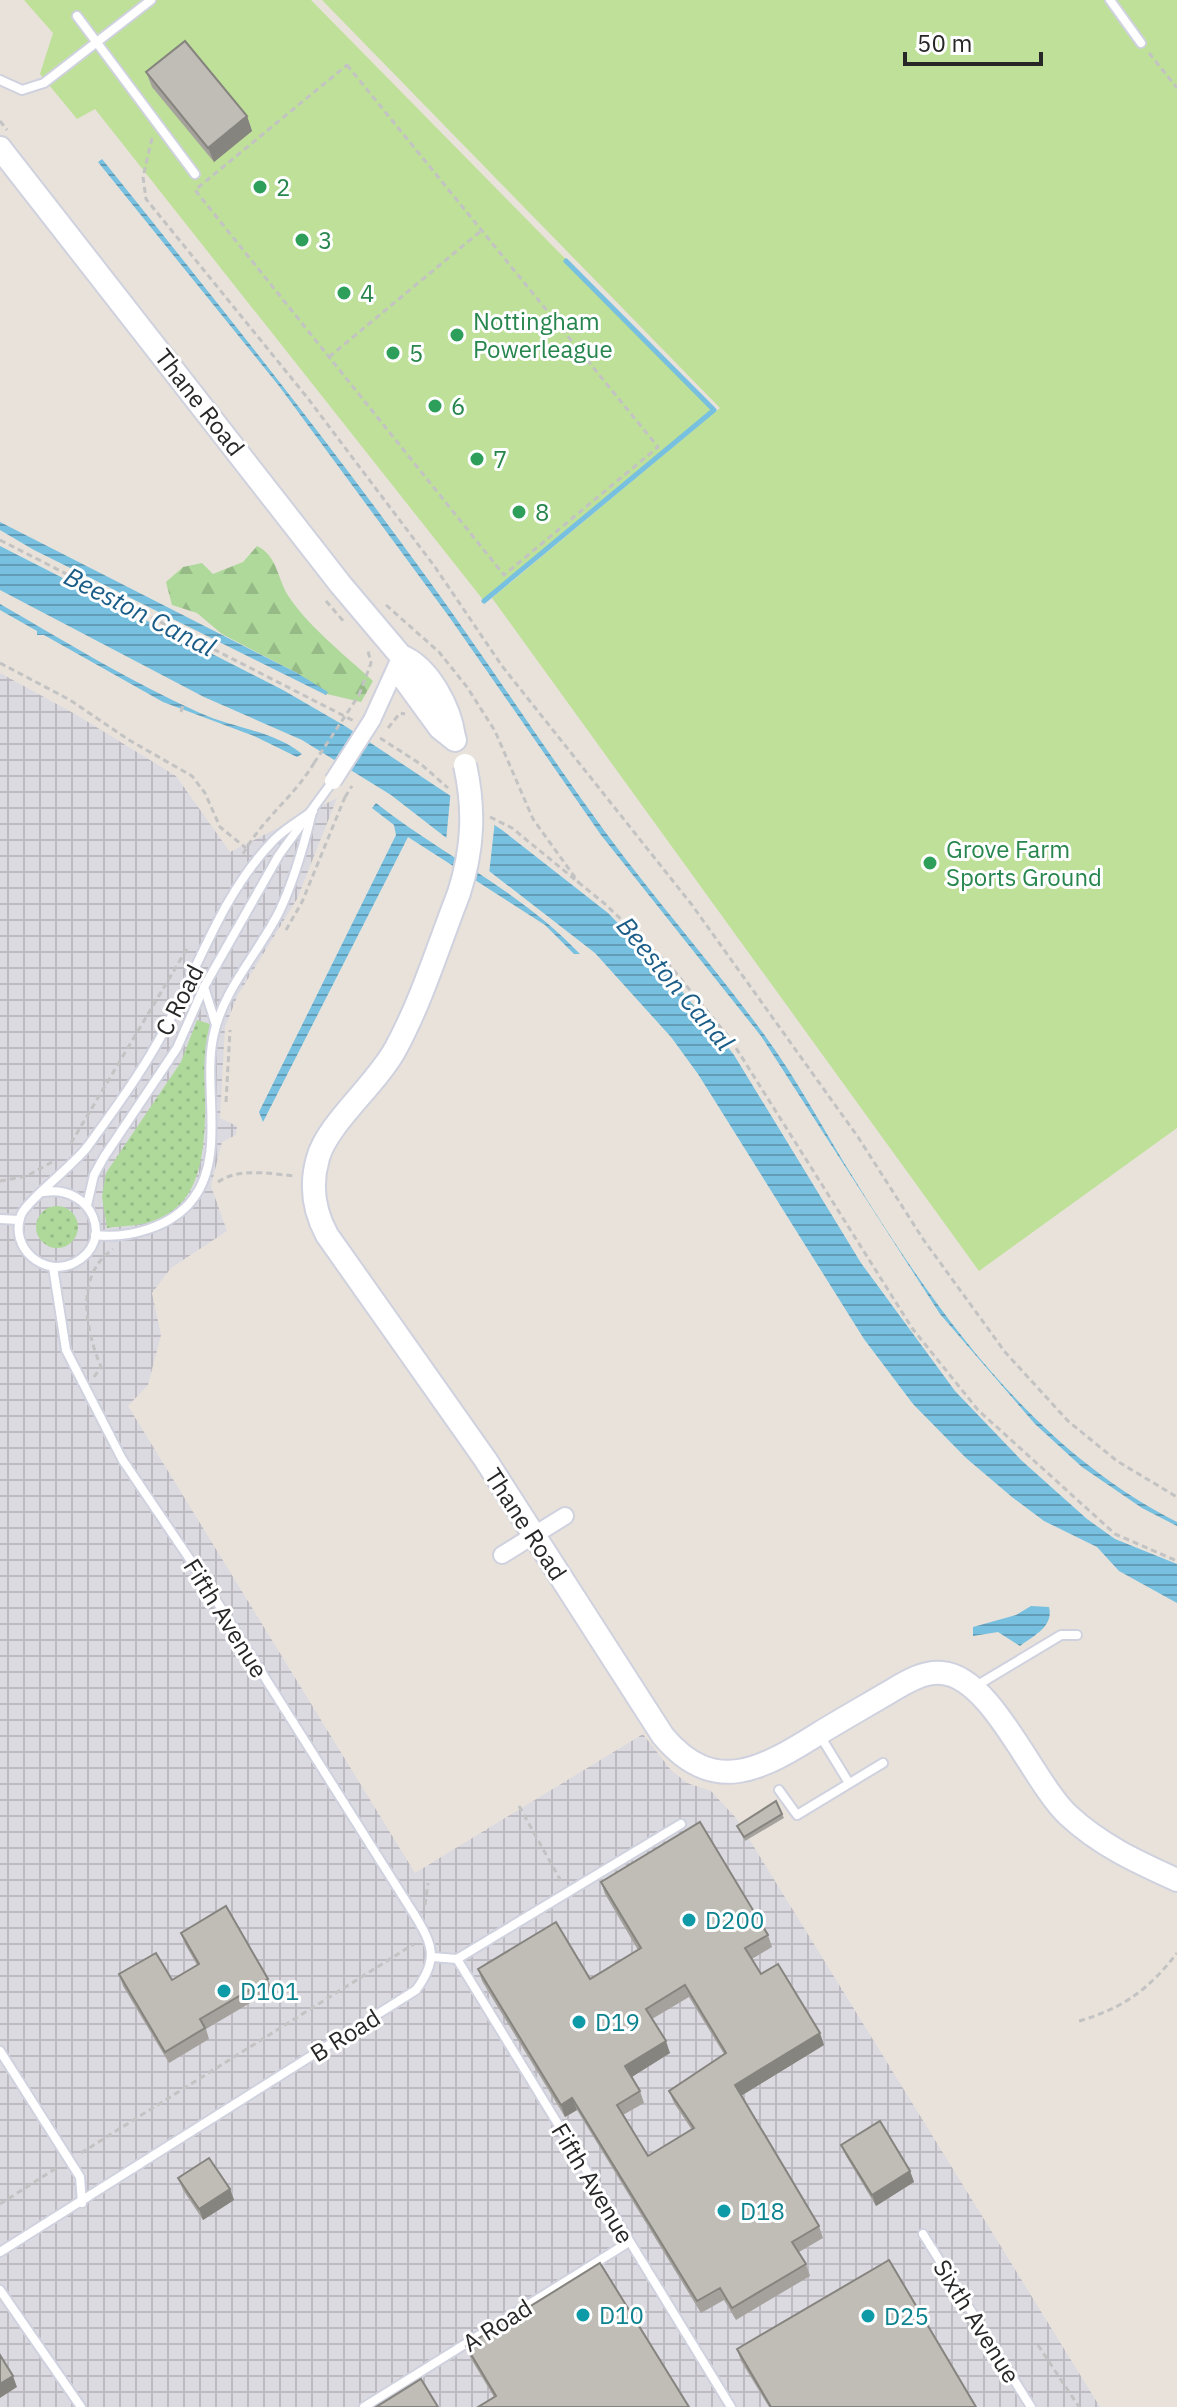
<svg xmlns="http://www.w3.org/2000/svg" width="1177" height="2407" viewBox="0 0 1177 2407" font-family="'IBM Plex Sans',sans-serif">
<defs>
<pattern id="industrial-grid" width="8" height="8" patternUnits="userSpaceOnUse" patternTransform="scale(2)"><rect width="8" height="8" fill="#dcdae1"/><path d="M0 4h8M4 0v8" fill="none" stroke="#bdbbc1"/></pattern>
<pattern id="grass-dots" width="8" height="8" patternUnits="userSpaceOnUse" patternTransform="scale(2)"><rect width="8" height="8" fill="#aed99b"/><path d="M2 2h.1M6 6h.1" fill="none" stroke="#96ba86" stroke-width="1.8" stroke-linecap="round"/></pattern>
<pattern id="forest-firs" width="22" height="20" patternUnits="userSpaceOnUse" patternTransform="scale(2)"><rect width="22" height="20" fill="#aed99b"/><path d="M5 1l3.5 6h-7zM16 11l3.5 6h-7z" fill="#96ba86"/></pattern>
<pattern id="water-rules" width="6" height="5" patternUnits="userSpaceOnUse" patternTransform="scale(2)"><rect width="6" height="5" fill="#77c0e0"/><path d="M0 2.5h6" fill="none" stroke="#629cb6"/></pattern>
</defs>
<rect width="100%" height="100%" fill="#e8e2da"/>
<path fill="url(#industrial-grid)" d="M0,673L75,714L176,776L230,852L337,798L297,899L238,995L225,1027L220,1118L237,1126L236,1135L222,1142L211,1186L227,1231L171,1268L152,1293L161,1335L148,1385L128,1406L415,1873L643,1734L671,1770L687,1783L711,1791L736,1818L1100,2407H0Z"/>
<g fill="url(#grass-dots)">
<path d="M197,1020L210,1024C195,1085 229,1199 150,1222C137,1226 121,1226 107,1228L102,1197L106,1173L181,1062Z"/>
<circle cx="57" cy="1227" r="21"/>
</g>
<path fill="url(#forest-firs)" d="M257,546C278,556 277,579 289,597C311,629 345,655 373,681L361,702L327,694L297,673L222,634L197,613L172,605L166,582L183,567L202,563L213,574L243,562Z"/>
<g fill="#bee098">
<path d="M24,0H311L714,410L484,601L95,109L77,119L40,74L53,33Z"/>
<path d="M322,0H1177V1128L979,1271L492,598L720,408Z"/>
</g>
<g fill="url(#water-rules)">
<path d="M102,159C214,298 325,437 430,582C490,665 546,751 606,833C657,902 713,965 763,1033C798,1080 825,1133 856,1182C939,1316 1034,1449 1177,1522V1526L1142,1508L1082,1467L1035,1424L940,1314L761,1036L601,835L450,618L279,386L98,162Z"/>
<path d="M0,522L297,673L328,692L326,695L34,550L0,530Z"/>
<path d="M0,546L283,690L345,726L502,830L608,913L668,974L734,1055L861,1263L955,1391L1021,1460L1087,1519L1115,1539L1177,1564V1603L1119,1571L1097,1547L1044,1521L1012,1497L966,1458L913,1404L864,1339L698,1074L671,1037L595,953L391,795L302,740L204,697L0,590Z"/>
<path d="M0,604C66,642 131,682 200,713C233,728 274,731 302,754L297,757L254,736L163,702L44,635H37V631L0,610Z"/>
<path d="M376,803C442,855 522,892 580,954H574L545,925L408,837L263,1122L259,1112L396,835L394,825L372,808Z"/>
<path d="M1031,1606L1049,1607C1054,1627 1033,1636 1020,1646L998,1632L973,1636V1627L1016,1615Z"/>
</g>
<path fill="#e8e2da" d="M451,789L495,821L489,874L446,841Z"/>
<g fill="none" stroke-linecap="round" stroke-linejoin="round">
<path stroke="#77c0e0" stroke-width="5" d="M484,601L714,410L566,261"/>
<defs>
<g id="lane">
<path d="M1110,0L1141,43"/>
<path d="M77,16L195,174"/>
<path d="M0,80L22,90L44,83L151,0"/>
<path d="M204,987L216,1025"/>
<path d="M44,1192C91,1184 117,1241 74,1263C43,1278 9,1247 21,1215C27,1200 73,1166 88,1146C112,1113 139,1076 159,1040C196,975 220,895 274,840C285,829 300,820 313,811"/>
<path d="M87,1205L94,1175L104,1157L177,1048L204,987L279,855L333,781"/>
<path d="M0,1219L19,1220"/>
<path d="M95,1235C128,1239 172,1227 193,1199C226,1156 203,1088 213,1038C222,990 259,953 280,910C295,878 304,845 312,812"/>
<path d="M976,1686L1061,1635H1077"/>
<path d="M819,1734L849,1783"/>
<path d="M779,1790L797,1815L883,1763"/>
<path d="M432,1957L457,1959L681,1824"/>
<path d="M457,1959L731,2407"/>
<path d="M0,2051L80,2177L82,2203"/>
<path d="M923,2234L1031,2407"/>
<path d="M0,2252L416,1990C439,1959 433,1945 414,1914L197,1570L122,1459L66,1350L53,1267"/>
<path d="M0,2290L81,2407"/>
<path d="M364,2407L629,2242"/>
</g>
<g id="street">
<path d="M372,720L401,656"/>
<path d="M502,1555L565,1516"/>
</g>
<g id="secondary">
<path d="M0,148L341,585L401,656L405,680L440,728L455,740"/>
<path d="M401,656C429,667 450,708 454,737"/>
<path d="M459,893C439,944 422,1000 396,1048C377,1084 327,1124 318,1158C310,1185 314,1211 327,1235L485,1459L663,1736C714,1797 762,1769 818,1734C841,1720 864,1707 886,1694C903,1684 922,1671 942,1673C992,1677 1032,1781 1068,1815C1100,1845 1137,1862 1177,1880"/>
</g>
</defs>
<use href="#lane" stroke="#cfd2de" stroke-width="12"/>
<use href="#street" stroke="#cfd2de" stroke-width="20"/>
<use href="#secondary" stroke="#cfd2de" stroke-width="26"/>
<g stroke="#c3c3c3" stroke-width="3" stroke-dasharray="6 4" stroke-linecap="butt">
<path d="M1149,53L1177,88"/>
<path d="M347,65L658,447L504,575L195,190Z"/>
<path d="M0,121L7,130"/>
<path d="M152,138L143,177L146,199L306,396L435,567L502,666L692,905L858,1137L923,1239L1005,1352L1068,1421L1117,1461L1177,1497"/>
<path d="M329,357L482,230"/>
<path d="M0,540L354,721"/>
<path d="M326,601L345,623"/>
<path d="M386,605L439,652L467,687L495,731L533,819L579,883"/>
<path d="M0,663L70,700L129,740L192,776L205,793L220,827L246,848"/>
<path d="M359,695L371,663L368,651"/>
<path d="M181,712L184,702"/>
<path d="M388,728L400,713L405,714"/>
<path d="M380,738L422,765L448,788"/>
<path d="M490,817L512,828L605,904L671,967L731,1040L912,1328L978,1410L1115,1534L1177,1561"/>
<path d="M243,854C262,819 294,797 314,763"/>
<path d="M286,930L302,902L345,797"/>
<path d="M226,1102L230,1030"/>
<path d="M71,1143L188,947"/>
<path d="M0,1181L27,1176L52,1162"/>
<path d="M218,1182C239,1167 271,1174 296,1176"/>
<path d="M94,1377L101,1367C86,1331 74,1276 113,1249"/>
<path d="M519,1806L562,1883"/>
<path d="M425,1905L428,1883"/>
<path d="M1079,2021C1124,2008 1149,1989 1177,1953"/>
<path d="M81,2153L414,1944"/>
<path d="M0,2204L58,2167"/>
<path d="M1038,2345L1079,2407"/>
</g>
<use href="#lane" stroke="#fff" stroke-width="8"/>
<use href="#street" stroke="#fff" stroke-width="16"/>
<use href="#secondary" stroke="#fff" stroke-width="22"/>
<defs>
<path id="street-bridge" d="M333,781L372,720"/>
<path id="secondary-bridge" d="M459,893C473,849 475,810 465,765"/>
</defs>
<use href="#street-bridge" stroke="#cfd2de" stroke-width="20" stroke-linecap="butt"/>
<use href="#secondary-bridge" stroke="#cfd2de" stroke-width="26" stroke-linecap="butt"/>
<g stroke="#c3c3c3" stroke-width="3" stroke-dasharray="6 4" stroke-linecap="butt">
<path d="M314,763L359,695"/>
<path d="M345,797L352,786"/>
</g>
<use href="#street-bridge" stroke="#fff" stroke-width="16"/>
<use href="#secondary-bridge" stroke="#fff" stroke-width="22"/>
</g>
<g fill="#a5a29d" fill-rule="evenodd">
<path d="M146,72L247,116L252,131L214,162L152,87Z"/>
<path d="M782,1814L784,1818L745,1841L737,1826Z"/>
<path d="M601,1882L768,1935L772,1947L752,1959L761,1974L824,2045L741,2096L819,2226L823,2238L799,2252L806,2264L810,2276L736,2320L724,2300L701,2313L577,2110L565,2117L482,1981L478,1969L590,1979L638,1950L605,1894ZM689,1997L724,2054L669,2091L674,2103L692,2130L648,2156L623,2115L644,2103L640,2091L632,2077L670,2053L652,2019Z"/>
<path d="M181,1933L268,1979L272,1990L206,2029L209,2039L169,2063L123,1986L119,1974L172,1980L197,1965L185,1944Z"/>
<path d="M841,2145L910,2171L914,2182L876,2206L846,2156Z"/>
<path d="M178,2178L230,2189L234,2200L203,2220L183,2190Z"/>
<path d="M466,2346L689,2407L494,2397L470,2357Z"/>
<path d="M737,2349L976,2407H769L741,2361Z"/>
</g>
<g fill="#86847f">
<path d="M247,116L252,131L214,162L208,148Z"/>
<path d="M820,2033L824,2045L739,2097L735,2085Z"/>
<path d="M666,2041L670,2053L630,2078L625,2066Z"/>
<path d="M572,2098L577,2110L565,2117L561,2105Z"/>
<path d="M910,2171L914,2182L876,2206L872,2195Z"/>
<path d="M230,2189L234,2200L203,2220L199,2209Z"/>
<path d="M13,2376L17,2387L0,2398V2384Z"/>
</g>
<g fill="#c0bcb6" stroke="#86847f" stroke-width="2" fill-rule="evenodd">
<path d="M185,41L247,116L208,148L146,72Z"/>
<path d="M776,1801L782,1814L744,1837L737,1826Z"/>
<path d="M700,1822L768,1935L745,1948L761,1974L778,1964L820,2033L735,2085L819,2226L792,2242L806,2264L732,2308L720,2288L697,2301L572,2098L561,2105L478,1969L556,1922L590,1979L641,1948L601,1882ZM685,1985L726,2053L669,2091L694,2128L648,2156L617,2105L640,2091L625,2066L666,2041L646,2009Z"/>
<path d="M226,1906L268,1979L200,2019L205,2028L165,2052L119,1974L156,1953L172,1980L199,1964L181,1933Z"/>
<path d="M880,2121L910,2171L872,2195L841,2145Z"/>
<path d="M209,2158L230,2189L199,2209L178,2178Z"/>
<path d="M889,2260L976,2407H771L737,2349Z"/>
<path d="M600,2263L689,2407H478L496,2396L466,2346Z"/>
<path d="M0,2355L13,2376L0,2384Z"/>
<path d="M421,2379L438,2407H376Z"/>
</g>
<g fill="#2e9e5b" stroke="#fff" stroke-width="3">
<circle cx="260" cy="187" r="8"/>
<circle cx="302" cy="240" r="8"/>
<circle cx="344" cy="293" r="8"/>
<circle cx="457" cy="335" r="8"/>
<circle cx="393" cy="353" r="8"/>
<circle cx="435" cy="406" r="8"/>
<circle cx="477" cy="459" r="8"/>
<circle cx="519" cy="512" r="8"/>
<circle cx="930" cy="863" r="8"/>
</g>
<g fill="#0f9aa8" stroke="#fff" stroke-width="3">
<circle cx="689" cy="1920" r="8"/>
<circle cx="224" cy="1991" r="8"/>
<circle cx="579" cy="2022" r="8"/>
<circle cx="724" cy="2211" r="8"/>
<circle cx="583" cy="2315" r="8"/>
<circle cx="868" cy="2316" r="8"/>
</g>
<g text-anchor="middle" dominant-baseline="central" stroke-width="6" stroke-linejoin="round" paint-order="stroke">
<g font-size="24" fill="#27864d" stroke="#fff" text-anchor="start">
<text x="276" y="187">2</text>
<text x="318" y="240">3</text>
<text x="360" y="293">4</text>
<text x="473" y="321">Nottingham<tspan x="473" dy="28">Powerleague</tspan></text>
<text x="409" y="353">5</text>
<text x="451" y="406">6</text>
<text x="493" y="459">7</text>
<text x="535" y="512">8</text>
<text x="946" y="849">Grove Farm<tspan x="946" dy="28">Sports Ground</tspan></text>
</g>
<g font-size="24" fill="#272727" stroke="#fff">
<text transform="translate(200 402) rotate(52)">Thane Road</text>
<text transform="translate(179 1000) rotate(-63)">C Road</text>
<text transform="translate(526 1524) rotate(57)">Thane Road</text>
<text transform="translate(226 1618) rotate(58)">Fifth Avenue</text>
<text transform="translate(345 2035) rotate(-32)">B Road</text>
<text transform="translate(593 2183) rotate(59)">Fifth Avenue</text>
<text transform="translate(977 2321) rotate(58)">Sixth Avenue</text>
<text transform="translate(497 2325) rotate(-32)">A Road</text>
</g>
<g font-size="24" fill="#0d838f" stroke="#fff" text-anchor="start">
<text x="705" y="1920">D200</text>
<text x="240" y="1991">D101</text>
<text x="595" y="2022">D19</text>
<text x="740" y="2211">D18</text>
<text x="599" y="2315">D10</text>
<text x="884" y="2316">D25</text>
</g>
<g font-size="26" font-style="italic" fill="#1b5d87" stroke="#fff">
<text transform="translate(140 611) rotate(27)">Beeston Canal</text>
<text transform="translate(676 983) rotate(50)">Beeston Canal</text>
</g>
</g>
<path d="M905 52v12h136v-12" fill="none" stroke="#272727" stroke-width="4"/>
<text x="917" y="52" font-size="24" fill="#272727" stroke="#ffffff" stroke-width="6" paint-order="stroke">50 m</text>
</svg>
